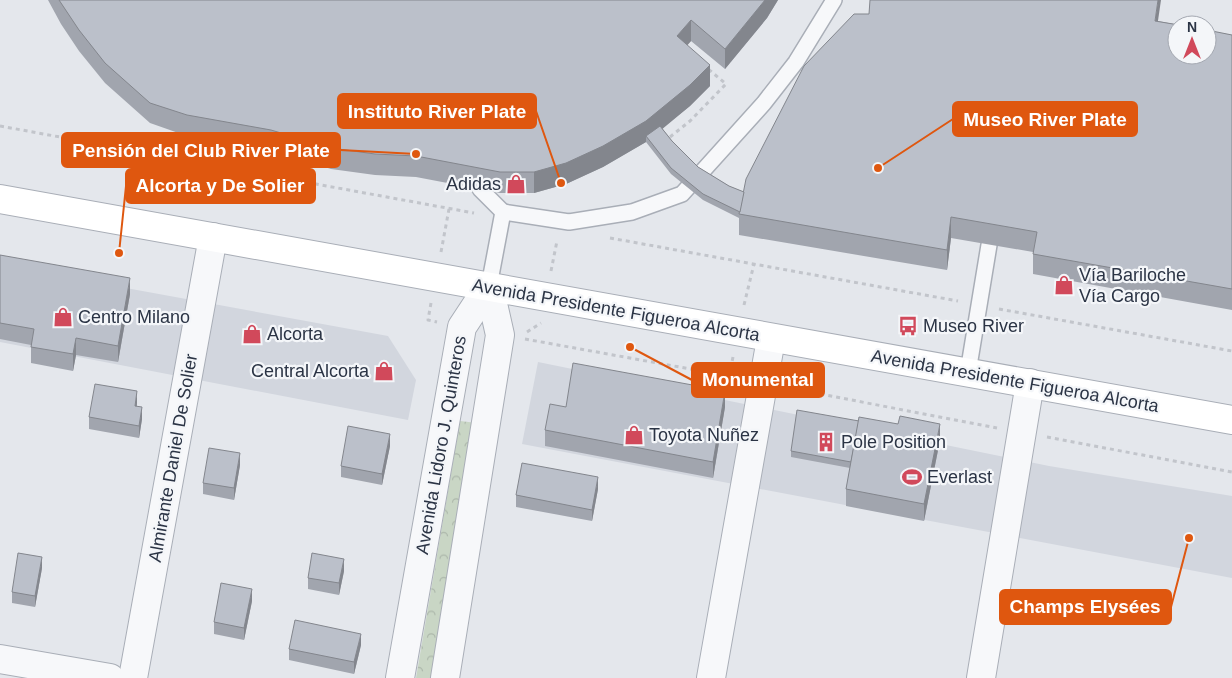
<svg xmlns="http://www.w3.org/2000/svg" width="1232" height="678" viewBox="0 0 1232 678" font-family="Arial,sans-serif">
<defs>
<pattern id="forest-crowns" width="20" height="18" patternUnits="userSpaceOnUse" patternTransform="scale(1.25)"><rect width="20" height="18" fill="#c9d6c5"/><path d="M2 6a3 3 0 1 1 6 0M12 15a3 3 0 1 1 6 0" fill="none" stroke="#adb8ab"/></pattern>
</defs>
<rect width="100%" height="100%" fill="#e4e7ec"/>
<g fill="#d2d6de">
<path d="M0,265L388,336L416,380L408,420L0,342Z"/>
<path d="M538,362L1049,466L1232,496V578L522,444Z"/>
</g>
<path fill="url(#forest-crowns)" d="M460,421L477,423L435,678H416Z"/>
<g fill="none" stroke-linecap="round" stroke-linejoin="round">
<defs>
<g id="service">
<path d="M480,189L503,212"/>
<path d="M489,286L503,212L569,222L632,212L682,194L764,103L796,62L834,0"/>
<path d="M968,372L989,245"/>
</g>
<g id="minor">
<path d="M0,659L110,678"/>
<path d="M133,678L213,237"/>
<path d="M400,678L462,327L489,286"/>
<path d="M445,678L500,335L489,286"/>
<path d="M711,678L771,339"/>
<path d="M981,678L1030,383"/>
</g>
<path id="secondary" d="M0,199L1232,420"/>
</defs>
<use href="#service" stroke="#a9aeb7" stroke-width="18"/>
<use href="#minor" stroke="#a9aeb7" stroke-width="30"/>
<use href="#secondary" stroke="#a9aeb7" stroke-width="30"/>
<g stroke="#c2c5cb" stroke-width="3" stroke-dasharray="4 4" stroke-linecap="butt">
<path d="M0,126L474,213"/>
<path d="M670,137L690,121L726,84L707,68"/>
<path d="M610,238L958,301"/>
<path d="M441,252L449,209"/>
<path d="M551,271L557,241"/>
<path d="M431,303L428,320L437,322"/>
<path d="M744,305L754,264"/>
<path d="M999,309L1232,351"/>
<path d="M527,332L541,323"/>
<path d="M525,339L729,376"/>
<path d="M733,357L729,376L737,377"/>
<path d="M789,388L997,428"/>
<path d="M1047,437L1232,472"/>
</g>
<use href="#service" stroke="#f7f8fa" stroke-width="15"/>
<use href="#minor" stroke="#f7f8fa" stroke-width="28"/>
<use href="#secondary" stroke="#fff" stroke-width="28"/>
</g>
<g fill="#a1a5ae">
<path d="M48,0H778L767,18L725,69L691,41L687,45L710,86L690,106L662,128L672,141L698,167L729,186L744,192L1158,21L1232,35V310L1033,274V252L951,238L947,270L739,235V218L703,200L671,174L646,142L603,167L566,184L534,193H500L416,177L375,175L331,169L271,150L187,136L150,123L105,83L79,51L61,24Z"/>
<path d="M0,255L130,294L118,362L76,355L73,371L31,363V345L0,339Z"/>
<path d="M137,403V406L142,419L139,438L89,429V417Z"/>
<path d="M566,407H725L713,478L545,446V430Z"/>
<path d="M940,440L924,521L846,506V489L850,468L791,457V451Z"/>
<path d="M390,446L382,485L341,477V466Z"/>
<path d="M240,465L234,500L203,494V483Z"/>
<path d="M598,489L592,521L516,507V495Z"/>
<path d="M42,568L35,607L12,603V592Z"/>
<path d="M344,571L339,595L308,589V578Z"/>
<path d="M252,601L244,640L214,634V622Z"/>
<path d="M361,645L354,674L289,660V649Z"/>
</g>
<g fill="#83868d">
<path d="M765,0H778L767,18L725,69V49Z"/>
<path d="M1158,0H1161L1155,41V21Z"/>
<path d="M691,20V41L677,57V36Z"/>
<path d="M710,65V86L690,106L649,140L646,136V142L603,167L566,184L534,193V172Z"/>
<path d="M951,217V238L947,270V250Z"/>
<path d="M130,278V294L118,362V346Z"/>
<path d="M76,338V355L73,371V354Z"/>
<path d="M137,391V403L135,417V406Z"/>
<path d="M725,391V407L713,478V462Z"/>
<path d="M142,407V419L139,438V426Z"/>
<path d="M940,424V440L924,521V504Z"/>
<path d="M390,434V446L382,485V474Z"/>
<path d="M240,453V465L234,500V488Z"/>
<path d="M598,477V489L592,521V510Z"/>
<path d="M42,557V568L35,607V596Z"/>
<path d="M344,559V571L339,595V583Z"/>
<path d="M252,589V601L244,640V628Z"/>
<path d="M361,634V645L354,674V662Z"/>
</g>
<g fill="#bbc0ca" stroke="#83868d">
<path d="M59,0H765L725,49L691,20L677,36L710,65L690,85L646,121L603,146L566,163L534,172H500L416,156L375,154L331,148L271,130L187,115L150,103L105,63L79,30Z"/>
<path d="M870,0H1158L1155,21L1179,25H1177V55H1207V30L1232,35V289L1033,254L1037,232L951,217L947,250L739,214L746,179L804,66L854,14H869Z"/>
<path d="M660,126L672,141L698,167L729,186L744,192L740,212L703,194L671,168L646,136Z"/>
<path d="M0,255L130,278L118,346L76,338L73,354L31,347L34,329L0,323Z"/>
<path d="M573,363L725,391L713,462L545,430L550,404L566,407Z"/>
<path d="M95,384L137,391L135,406L142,407L139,426L89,417Z"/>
<path d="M797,410L859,421L851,462L791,451Z"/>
<path d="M900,416L940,424L924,504L846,489L859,417L898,424Z"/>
<path d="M348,426L390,434L382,474L341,466Z"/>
<path d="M209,448L240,453L234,488L203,483Z"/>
<path d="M522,463L598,477L592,510L516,495Z"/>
<path d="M18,553L42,557L35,596L12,592Z"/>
<path d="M312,553L344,559L339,583L308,578Z"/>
<path d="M221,583L252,589L244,628L214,622Z"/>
<path d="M295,620L361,634L354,662L289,649Z"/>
</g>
<defs>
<symbol id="shop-bare" viewBox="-9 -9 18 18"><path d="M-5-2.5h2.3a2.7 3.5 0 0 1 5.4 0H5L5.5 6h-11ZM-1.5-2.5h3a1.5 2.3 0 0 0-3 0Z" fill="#d1495b" stroke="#f4f6f9" stroke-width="2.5" paint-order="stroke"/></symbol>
<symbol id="bus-bare" viewBox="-9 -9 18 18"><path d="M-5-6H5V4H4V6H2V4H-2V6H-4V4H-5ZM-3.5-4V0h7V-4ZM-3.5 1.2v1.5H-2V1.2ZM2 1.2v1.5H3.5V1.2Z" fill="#d1495b" stroke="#f4f6f9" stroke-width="2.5" paint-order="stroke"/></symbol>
<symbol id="building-bare" viewBox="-9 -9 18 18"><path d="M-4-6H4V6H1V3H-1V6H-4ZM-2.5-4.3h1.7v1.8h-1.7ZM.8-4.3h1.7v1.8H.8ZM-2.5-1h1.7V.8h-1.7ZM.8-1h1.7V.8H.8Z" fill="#d1495b" stroke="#f4f6f9" stroke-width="2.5" paint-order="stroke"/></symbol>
<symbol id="stadium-bare" viewBox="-9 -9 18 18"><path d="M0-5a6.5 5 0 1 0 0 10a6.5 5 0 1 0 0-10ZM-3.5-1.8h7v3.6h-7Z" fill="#d1495b" stroke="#f4f6f9" stroke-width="2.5" paint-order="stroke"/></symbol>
</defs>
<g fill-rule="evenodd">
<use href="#shop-bare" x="502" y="170" width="28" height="28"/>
<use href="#shop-bare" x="1050" y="271" width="28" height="28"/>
<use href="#shop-bare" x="49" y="303" width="28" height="28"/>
<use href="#bus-bare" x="894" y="312" width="28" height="28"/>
<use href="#shop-bare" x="238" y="320" width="28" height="28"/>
<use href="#shop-bare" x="370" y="357" width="28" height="28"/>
<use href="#shop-bare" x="620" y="421" width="28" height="28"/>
<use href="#building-bare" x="812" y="428" width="28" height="28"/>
<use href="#stadium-bare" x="898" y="463" width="28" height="28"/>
</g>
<g text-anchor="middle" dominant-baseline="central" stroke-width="4.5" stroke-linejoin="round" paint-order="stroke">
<g font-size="18" fill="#2b3445" stroke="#f4f6f9" text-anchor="start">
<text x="501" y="184" text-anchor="end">Adidas</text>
<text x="1079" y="275">Vía Bariloche<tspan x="1079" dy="21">Vía Cargo</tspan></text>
<text x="78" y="317">Centro Milano</text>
<text x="923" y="326">Museo River</text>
<text x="267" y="334">Alcorta</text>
<text x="369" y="371" text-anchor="end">Central Alcorta</text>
<text x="649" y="435">Toyota Nuñez</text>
<text x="841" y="442">Pole Position</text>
<text x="927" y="477">Everlast</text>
</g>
<g font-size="18" fill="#2b3445" stroke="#f4f6f9">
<text transform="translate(616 310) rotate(10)">Avenida Presidente Figueroa Alcorta</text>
<text transform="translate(1015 381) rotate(10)">Avenida Presidente Figueroa Alcorta</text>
<text transform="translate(441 445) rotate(-80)">Avenida Lidoro J. Quinteros</text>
<text transform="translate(173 458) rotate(-80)">Almirante Daniel De Solier</text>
</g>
</g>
<path fill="none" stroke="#df570f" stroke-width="2" d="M561 183L536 111M878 168L953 119M416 154L340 150M119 253L126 186M630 347L692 380M1189 538L1171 607"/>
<g fill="#df570f" stroke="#f4f6f9" stroke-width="2">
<circle cx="561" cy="183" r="5"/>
<circle cx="878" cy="168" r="5"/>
<circle cx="416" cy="154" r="5"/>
<circle cx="119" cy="253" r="5"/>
<circle cx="630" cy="347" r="5"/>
<circle cx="1189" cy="538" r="5"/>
</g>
<g fill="#df570f" stroke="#df570f" stroke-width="2">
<rect x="338" y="94" width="198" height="34" rx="5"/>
<rect x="953" y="102" width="184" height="34" rx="5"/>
<rect x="62" y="133" width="278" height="34" rx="5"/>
<rect x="126" y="169" width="189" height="34" rx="5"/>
<rect x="692" y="363" width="132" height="34" rx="5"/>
<rect x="1000" y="590" width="171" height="34" rx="5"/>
</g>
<g font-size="19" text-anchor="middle" font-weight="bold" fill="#fff">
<text x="437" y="118">Instituto River Plate</text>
<text x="1045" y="126">Museo River Plate</text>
<text x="201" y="157">Pensión del Club River Plate</text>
<text x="220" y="192">Alcorta y De Solier</text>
<text x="758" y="386">Monumental</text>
<text x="1085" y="613">Champs Elysées</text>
</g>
<g transform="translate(1192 40)"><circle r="24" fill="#f4f6f9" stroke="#a4a8b1"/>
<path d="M0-4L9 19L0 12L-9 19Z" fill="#d1495b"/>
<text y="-8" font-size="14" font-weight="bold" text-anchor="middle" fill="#2b3445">N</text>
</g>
</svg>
